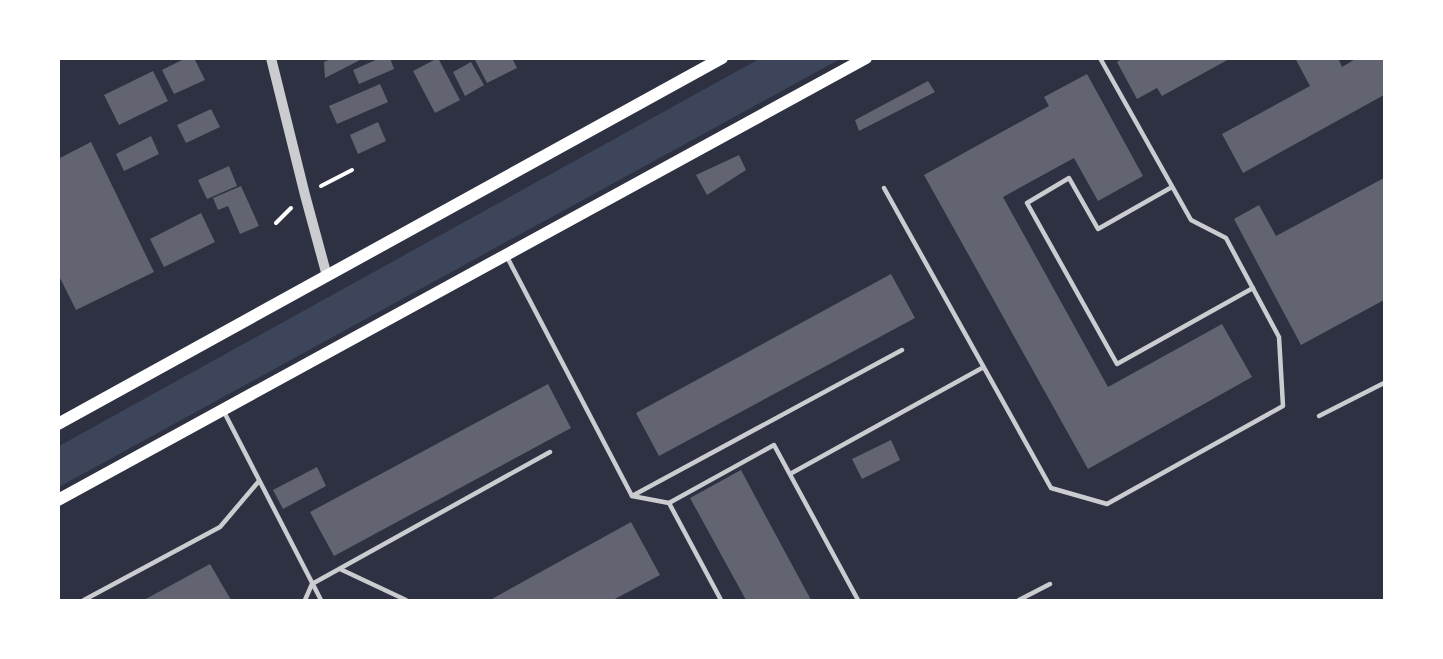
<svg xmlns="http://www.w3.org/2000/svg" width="1443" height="659" viewBox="0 0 1443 659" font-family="'Noto Sans',sans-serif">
<rect width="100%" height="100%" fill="#2d3142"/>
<path fill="#3c4559" d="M759,59H840L59,487V446Z"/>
<g fill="#626471">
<path d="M186,58H194L205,80L174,94L162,70Z"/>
<path d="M333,58H364L325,78L324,62Z"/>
<path d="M380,58H390L394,69L359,84L353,70Z"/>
<path d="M438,58L460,100L435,113L413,71Z"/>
<path d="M474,58H512L517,68L487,83Z"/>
<path d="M1123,58H1231L1162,96L1157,88L1137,99L1117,62Z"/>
<path d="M1295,58H1338L1342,67L1357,58H1384V95L1243,173L1222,134L1310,86Z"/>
<path d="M471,62L484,85L465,96L453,72Z"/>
<path d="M153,71L168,101L119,125L104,95Z"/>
<path d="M1087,74L1143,176L1098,201L1074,158L1003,197L1108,387L1222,324L1252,377L1088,469L924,175L1049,106L1044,97Z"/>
<path d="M928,81L935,92L859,131L855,120Z"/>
<path d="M380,84L388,102L337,124L329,106Z"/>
<path d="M211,109L220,127L186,143L177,125Z"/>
<path d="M378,122L386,141L358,154L350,135Z"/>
<path d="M151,136L159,154L124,171L116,154Z"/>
<path d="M91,142L154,272L76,310L58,274V159Z"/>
<path d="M739,155L746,170L707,195L696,175Z"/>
<path d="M229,166L237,186L207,199L198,180Z"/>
<path d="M1384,178V300L1301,345L1234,219L1259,205L1276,236Z"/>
<path d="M241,186L259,226L240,234L228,206L218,210L213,198Z"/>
<path d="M201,213L215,242L164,267L150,239Z"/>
<path d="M891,274L915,318L659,456L636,413Z"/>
<path d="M548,384L571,428L334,556L310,512Z"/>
<path d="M891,440L900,460L862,479L852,459Z"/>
<path d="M317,467L326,486L283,509L273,490Z"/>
<path d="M741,470L764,513L811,600H746L690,498Z"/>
<path d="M631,522L660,575L613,600H490Z"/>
<path d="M210,564L231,600H144Z"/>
</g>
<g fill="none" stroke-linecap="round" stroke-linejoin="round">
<g stroke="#fff" stroke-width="4">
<path d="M321,186L352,170"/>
<path d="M276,223L291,208"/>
</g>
<g stroke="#caccd0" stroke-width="4.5">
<path d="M1172,187L1098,229L1069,178L1027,203L1117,364L1253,288"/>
<path d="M884,188L1051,488L1107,504L1283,406L1279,337L1226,238L1191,220L1100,58"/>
<path d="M506,255L632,496L669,503L721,600"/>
<path d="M223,410L321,600"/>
<path d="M1319,416L1384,383"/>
<path d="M790,474L982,368"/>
<path d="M632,496L902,350"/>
<path d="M669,503L774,445L858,600"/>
<path d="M340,569L406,600"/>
<path d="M84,600L220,527L259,481"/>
<path d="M305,600L312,584L550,452"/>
<path d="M1019,600L1050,584"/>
</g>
<path stroke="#caccd0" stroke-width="10" d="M271,58L305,195L327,276"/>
<g stroke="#fff" stroke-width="12">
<path d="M58,424L722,58"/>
<path d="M58,500L866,58"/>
</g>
</g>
<rect width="1443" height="659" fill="none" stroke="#ffffff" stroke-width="120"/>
</svg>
